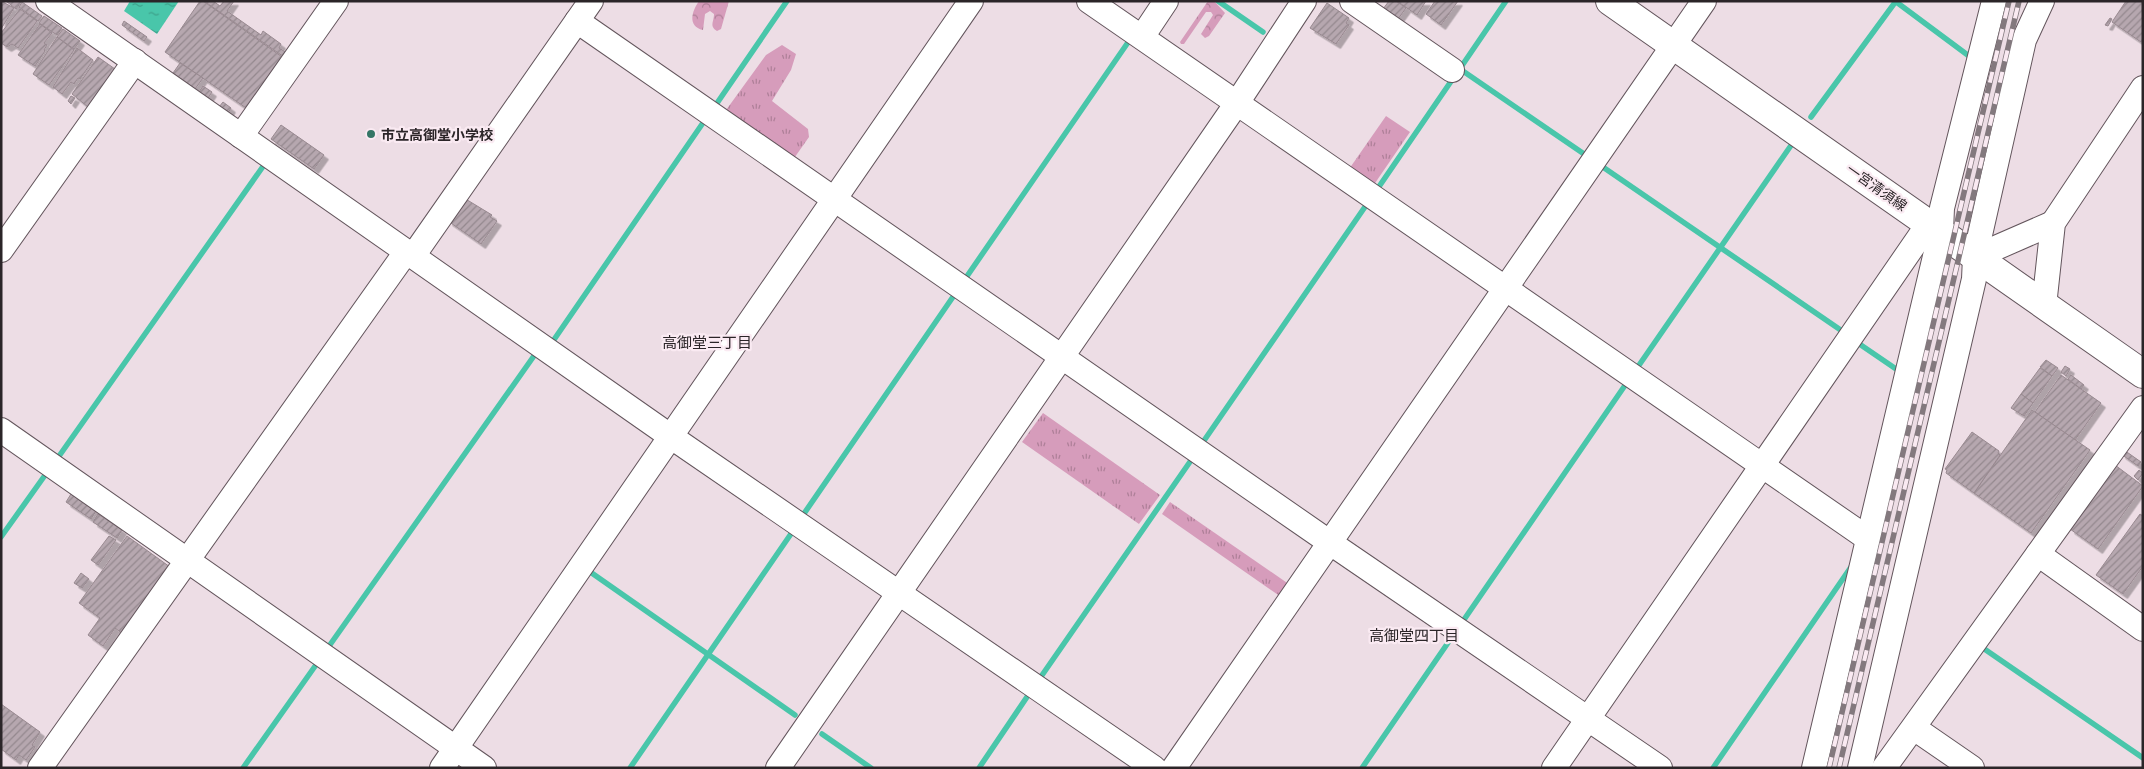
<svg xmlns="http://www.w3.org/2000/svg" width="2144" height="769" viewBox="0 0 2144 769" font-family="Barlow,'Noto Sans JP',sans-serif">
<defs>
<pattern id="grass-tufts" width="24" height="20" patternUnits="userSpaceOnUse" patternTransform="scale(1.25)"><rect width="24" height="20" fill="#d69cbb"/><path d="M3 7l-1-3M5 7V3M7 7l1-3M15 17l-1-3M17 17v-4M19 17l1-3" fill="none" stroke="#ae7f98"/></pattern>
<pattern id="forest-crowns" width="20" height="18" patternUnits="userSpaceOnUse" patternTransform="scale(1.25)"><rect width="20" height="18" fill="#d69cbb"/><path d="M2 6a3 3 0 1 1 6 0M12 15a3 3 0 1 1 6 0" fill="none" stroke="#ae7f98"/></pattern>
<pattern id="water-ripples" width="26" height="14" patternUnits="userSpaceOnUse" patternTransform="scale(1.25)"><rect width="26" height="14" fill="#49c6aa"/><path d="M2 4q2-2 4 0t4 0M15 11q2-2 4 0t4 0" fill="none" stroke="#3da18a"/></pattern>
<pattern id="building-hatch" width="6" height="6" patternUnits="userSpaceOnUse" patternTransform="scale(1.25)"><rect width="6" height="6" fill="#b6a7af"/><path d="M-1 1l2-2M0 6l6-6M5 7l2-2" fill="none" stroke="#94888e"/></pattern>
<filter id="shadow"><feDropShadow dx="4.5" dy="4.5" stdDeviation="0" flood-color="#0004"/></filter>
</defs>
<rect width="100%" height="100%" fill="#eddde5"/>
<g fill="url(#grass-tufts)">
<path d="M782,45L796,54L791,70L772,101L808,129L809,137L790,164L721,117L766,55Z"/>
<path d="M1386,116L1410,132L1371,189L1347,172Z"/>
<path d="M1043,413L1160,495L1139,524L1022,442Z"/>
<path d="M1170,502L1293,587L1284,599L1162,514Z"/>
</g>
<g fill="url(#forest-crowns)">
<path d="M699,1H729L721,29L717,31C709,26 714,22 714,14L710,11L705,14L703,30C687,26 692,11 699,1Z"/>
<path d="M1208,1L1215,2L1225,13L1209,36L1205,38L1201,34L1213,15L1211,12H1206L1184,44H1181L1180,42Z"/>
</g>
<path fill="url(#water-ripples)" d="M130,1H179L157,34L124,11Z"/>
<g fill="none" stroke-linecap="round" stroke-linejoin="round">
<g stroke="#49c6aa" stroke-width="5.5">
<path d="M1218,1L1263,32"/>
<path d="M1895,1L1973,59"/>
<path d="M1460,69L1587,156"/>
<path d="M1459,70L1506,1"/>
<path d="M713,109L787,1"/>
<path d="M1811,117L1896,1"/>
<path d="M1597,163L1845,333"/>
<path d="M1376,191L1454,77"/>
<path d="M963,282L1131,38"/>
<path d="M1855,341L1899,371"/>
<path d="M551,344L707,117"/>
<path d="M1635,371L1792,144"/>
<path d="M1201,445L1369,201"/>
<path d="M57,459L264,165"/>
<path d="M801,518L957,291"/>
<path d="M1,537L48,471"/>
<path d="M586,569L795,715"/>
<path d="M1461,624L1628,381"/>
<path d="M1980,646L2143,758"/>
<path d="M327,649L536,353L532,351"/>
<path d="M1038,681L1194,456"/>
<path d="M822,734L871,768"/>
<path d="M243,768L318,662"/>
<path d="M630,768L795,528"/>
<path d="M979,768L1031,691"/>
<path d="M1362,768L1454,634"/>
<path d="M1713,768L1851,567"/>
</g>
</g>
<g fill="url(#building-hatch)" stroke="#988990" filter="url(#shadow)">
<path d="M1,1L14,8L1,29Z"/>
<path d="M6,1H19L21,2L16,9Z"/>
<path d="M200,1H203L285,59L249,110L165,52Z"/>
<path d="M204,1H213L220,6L224,1H234L227,11L261,35L263,31L281,44L279,48L287,53L284,57Z"/>
<path d="M1389,1H1396L1406,8L1398,19L1383,9Z"/>
<path d="M1397,1H1426L1417,15Z"/>
<path d="M1435,1H1458L1441,25L1426,14Z"/>
<path d="M2126,1H2143V39L2141,42L2112,22Z"/>
<path d="M22,2L42,16L38,21L19,7Z"/>
<path d="M1327,3L1349,18L1346,23L1349,25L1336,44L1310,28Z"/>
<path d="M20,9L37,21L18,48L12,44L7,47L1,43V33Z"/>
<path d="M44,16L62,28L57,35L39,23Z"/>
<path d="M2110,18L2112,19L2108,26L2105,25Z"/>
<path d="M124,21L147,37L144,41L122,25Z"/>
<path d="M40,24L52,33L44,43L47,45L44,50L45,51L35,66L18,55Z"/>
<path d="M63,29L80,41L74,49L57,37Z"/>
<path d="M57,37L74,50L49,85L33,74Z"/>
<path d="M77,48L93,60L80,79L78,78L74,84L71,82L62,94L53,87Z"/>
<path d="M98,57L115,69L104,84L108,87L97,102L93,99L88,107L72,94Z"/>
<path d="M180,63L203,78L195,89L173,73Z"/>
<path d="M203,86L212,92L208,98L199,92Z"/>
<path d="M71,96L75,98L71,104L68,101Z"/>
<path d="M223,102L231,108L228,113L219,107Z"/>
<path d="M281,125L324,155L314,169L271,139Z"/>
<path d="M464,198L492,215L490,217L497,221L481,244L448,221Z"/>
<path d="M2046,360L2058,368L2052,376L2040,367Z"/>
<path d="M2065,366L2070,369L2066,376L2061,372Z"/>
<path d="M2040,368L2052,376L2033,403L2021,394Z"/>
<path d="M2061,375L2101,403L2075,440L2035,412Z"/>
<path d="M2071,375L2084,385L2081,389L2068,379Z"/>
<path d="M2021,394L2033,403L2024,416L2011,408Z"/>
<path d="M2032,410L2090,450L2031,533L1974,493Z"/>
<path d="M1972,432L1999,451L1998,453L2000,455L1974,493L1946,473L1947,470L1945,469Z"/>
<path d="M2124,450L2141,462L2138,466L2121,454Z"/>
<path d="M2115,465L2143,486L2098,549L2070,529Z"/>
<path d="M2139,470L2143,473L2138,480L2134,476Z"/>
<path d="M71,494L96,511L91,519L66,502Z"/>
<path d="M98,514L122,530L117,538L93,522Z"/>
<path d="M2140,514L2143,516V566L2123,594L2096,575Z"/>
<path d="M109,536L116,540L98,565L91,560Z"/>
<path d="M127,536L170,567L123,634L115,628L103,646L88,635L100,618L79,603Z"/>
<path d="M81,573L89,579L82,588L74,583Z"/>
<path d="M1,704L40,732L32,745L35,747L26,760L19,755L16,760L1,749Z"/>
</g>
<g fill="none" stroke-linecap="round" stroke-linejoin="round">
<defs>
<g id="minor">
<path d="M48,1L670,436L1154,768"/>
<path d="M1089,1L1867,538"/>
<path d="M1352,1L1452,70"/>
<path d="M577,21L1329,542L1660,768"/>
<path d="M1142,37L1166,1"/>
<path d="M241,136L336,1"/>
<path d="M1,250L135,61"/>
<path d="M413,256L591,1"/>
<path d="M1975,257L2053,223"/>
<path d="M2044,306L2053,223L2143,88"/>
<path d="M1,430L484,768"/>
<path d="M2038,554L2143,629"/>
<path d="M1914,728L1972,768"/>
<path d="M40,768L406,252"/>
<path d="M442,768L971,1"/>
<path d="M778,768L1237,103L1304,1"/>
<path d="M1174,768L1704,1"/>
<path d="M1554,768L1929,223"/>
<path d="M1814,768L1941,231L1942,208L1994,1"/>
<path d="M1860,768L1974,279L1975,257L2024,40L2042,1"/>
<path d="M1884,768L2143,408"/>
</g>
<path id="major" d="M1610,1L2143,374"/>
</defs>
<use href="#minor" stroke="#63555c" stroke-width="26"/>
<use href="#major" stroke="#63555c" stroke-width="30"/>
<use href="#minor" stroke="#fff" stroke-width="24"/>
<use href="#major" stroke="#fff" stroke-width="28"/>
<defs>
<g id="rail">
<path d="M1829,768L2009,1"/>
<path d="M1839,768L2019,1"/>
</g>
</defs>
<use href="#rail" stroke="#83797e" stroke-width="5.5"/>
<use href="#rail" stroke="#faeaf2" stroke-width="4" stroke-dasharray="11" stroke-linecap="butt"/>
</g>
<circle fill="#347666" stroke="#faeaf2" stroke-width="2" cx="371" cy="134" r="5"/>
<g text-anchor="middle" dominant-baseline="central" stroke-width="4.5" stroke-linejoin="round" paint-order="stroke">
<g font-size="14" font-weight="bold" fill="#2b2528" stroke="#faeaf2" text-anchor="start">
<text x="381" y="134">市立高御堂小学校</text>
</g>
<g font-size="14" fill="#2b2528" stroke="#faeaf2">
<text transform="translate(1877 187) rotate(35)">一宮清須線</text>
</g>
<g font-size="15" fill="#2b2528" stroke="#faeaf2">
<text x="707" y="342">高御堂三丁目</text>
<text x="1414" y="635">高御堂四丁目</text>
</g>
</g>
<rect width="2144" height="769" fill="none" stroke="#2b2528" stroke-width="5"/>
</svg>
